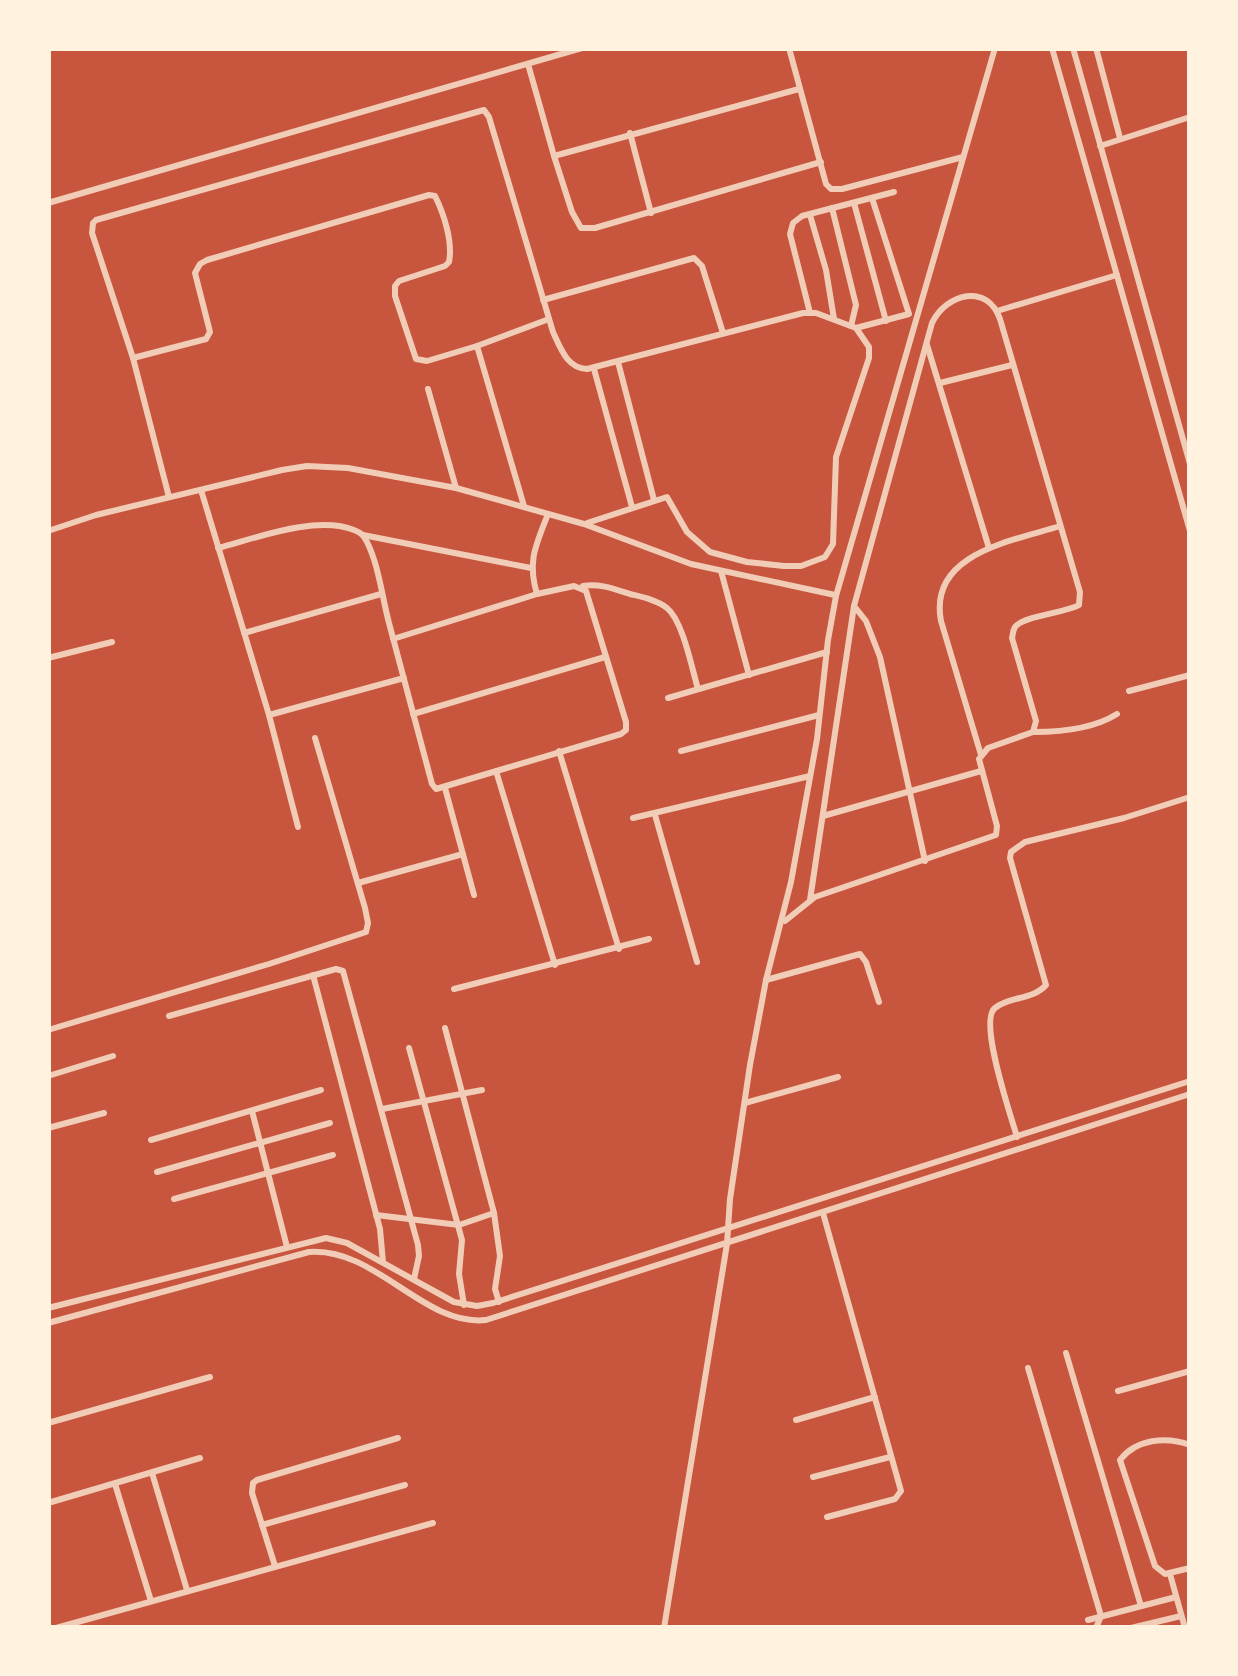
<svg xmlns="http://www.w3.org/2000/svg" width="1238" height="1676" viewBox="0 0 1238 1676" font-family="Poppins,sans-serif">
<rect width="100%" height="100%" fill="#c8553d"/>
<g fill="none" stroke-linecap="round" stroke-linejoin="round">
<g stroke="#f1ccb7" stroke-width="6">
<path d="M789,48L826,184L831,189H842L963,157"/>
<path d="M1096,48L1120,138"/>
<path d="M528,64L554,156L572,212L581,228H595L821,162"/>
<path d="M630,133L651,213"/>
<path d="M1100,146L1190,117"/>
<path d="M554,156L799,89"/>
<path d="M48,203L582,48"/>
<path d="M854,203L886,321"/>
<path d="M832,208L856,305L851,326"/>
<path d="M810,215L826,270L834,319"/>
<path d="M543,300L694,258L702,266L723,333"/>
<path d="M997,311L1117,275"/>
<path d="M810,313L790,234L793,223L802,216L894,192"/>
<path d="M927,345L989,548"/>
<path d="M133,358L206,339L210,332L195,273L200,264L207,260L429,195L435,196C444,214 453,242 449,262L445,266L399,281L395,286V296L416,359L427,361L477,346"/>
<path d="M618,362L654,500"/>
<path d="M594,369L632,507"/>
<path d="M940,383L1012,365"/>
<path d="M428,389L456,488"/>
<path d="M201,490L269,715L298,827"/>
<path d="M169,497L133,358L92,233L93,223L96,220L484,110L489,117L553,332C561,349 567,368 587,369L803,313H816L856,328L909,314L872,198"/>
<path d="M524,506L477,346L549,319"/>
<path d="M587,523L667,497L687,532L710,552L747,562L784,566H801L825,557L833,544L836,457L869,358V347L856,328"/>
<path d="M48,531L96,515L282,470L307,466L348,468L456,488L584,524L691,564L835,595"/>
<path d="M363,535L531,568"/>
<path d="M218,548C256,538 317,515 354,530C362,533 364,536 367,542C379,566 382,597 389,623C403,677 418,730 432,784L436,789L621,734L626,730V722L586,591L574,586L537,594L393,639"/>
<path d="M721,571L749,675"/>
<path d="M583,586C599,583 614,589 630,594C642,597 657,600 667,608C683,621 692,669 698,689"/>
<path d="M537,594C527,561 536,545 548,514"/>
<path d="M854,606L866,621L880,657L925,861"/>
<path d="M244,633L381,594"/>
<path d="M48,658L112,642"/>
<path d="M1129,691L1190,675"/>
<path d="M668,698L827,652"/>
<path d="M413,714L605,657"/>
<path d="M269,715L404,678"/>
<path d="M1034,732C1061,732 1093,729 1117,714"/>
<path d="M559,751L619,949"/>
<path d="M681,751L819,715"/>
<path d="M981,755L941,621C928,553 1013,541 1060,526"/>
<path d="M496,771L555,965"/>
<path d="M445,788L474,895"/>
<path d="M655,815L697,962"/>
<path d="M823,816L981,771"/>
<path d="M633,818L810,776"/>
<path d="M358,883L463,854"/>
<path d="M785,921L815,897L996,835L997,826L979,759L988,748L1033,732L1036,721L1012,638C1013,634 1013,630 1015,627C1023,616 1065,613 1079,605L1080,592L1000,319C987,282 946,294 932,323L854,606L810,900"/>
<path d="M313,975L380,1229L383,1262"/>
<path d="M766,980L860,954L866,962L879,1002"/>
<path d="M454,989L649,939"/>
<path d="M169,1016L336,969L343,971L418,1245L419,1256L414,1279"/>
<path d="M445,1028L494,1213L500,1256L495,1289L499,1302"/>
<path d="M48,1030L269,964L366,932L368,923L365,908L315,738"/>
<path d="M409,1048L462,1240L459,1274L464,1305"/>
<path d="M48,1076L113,1056"/>
<path d="M745,1103L838,1077"/>
<path d="M382,1109L482,1090"/>
<path d="M252,1111L287,1247"/>
<path d="M48,1128L104,1113"/>
<path d="M1017,1137C1011,1116 978,1021 995,1008C1010,996 1033,1000 1046,985L1010,858L1011,852L1025,842L1124,818L1190,797"/>
<path d="M151,1140L321,1090"/>
<path d="M157,1172L330,1123"/>
<path d="M174,1199L333,1155"/>
<path d="M823,1213L901,1491L895,1499L827,1517"/>
<path d="M376,1215L459,1225L494,1213"/>
<path d="M1066,1353L1141,1606"/>
<path d="M1028,1368L1101,1616L1096,1628"/>
<path d="M1118,1391L1190,1371"/>
<path d="M796,1420L875,1397"/>
<path d="M48,1423L210,1377"/>
<path d="M1190,1445C1166,1436 1136,1439 1120,1460L1155,1566L1165,1574L1190,1568"/>
<path d="M152,1473L187,1590"/>
<path d="M813,1477L890,1457"/>
<path d="M115,1484L151,1601"/>
<path d="M48,1503L200,1458"/>
<path d="M262,1525L405,1485"/>
<path d="M275,1566L252,1493L253,1483L257,1480L398,1438"/>
<path d="M1170,1574L1185,1628"/>
<path d="M1088,1620L1176,1597"/>
<path d="M56,1628L433,1523"/>
<path d="M664,1628L727,1244L730,1199L750,1065L766,980L791,882L817,739L828,640L836,596L995,48"/>
<path d="M1131,1628L1181,1616"/>
</g>
<g stroke="#f1ccb7" stroke-width="6">
<path d="M1052,48L1190,531"/>
<path d="M1073,48L1190,464"/>
<path d="M48,1308L326,1238L347,1243L454,1302L477,1306L493,1303L1190,1081"/>
<path d="M48,1323L309,1252C376,1247 424,1327 486,1320L1190,1094"/>
</g>
</g>
<rect width="1238" height="1676" fill="none" stroke="#fff3e0" stroke-width="102"/>
</svg>
